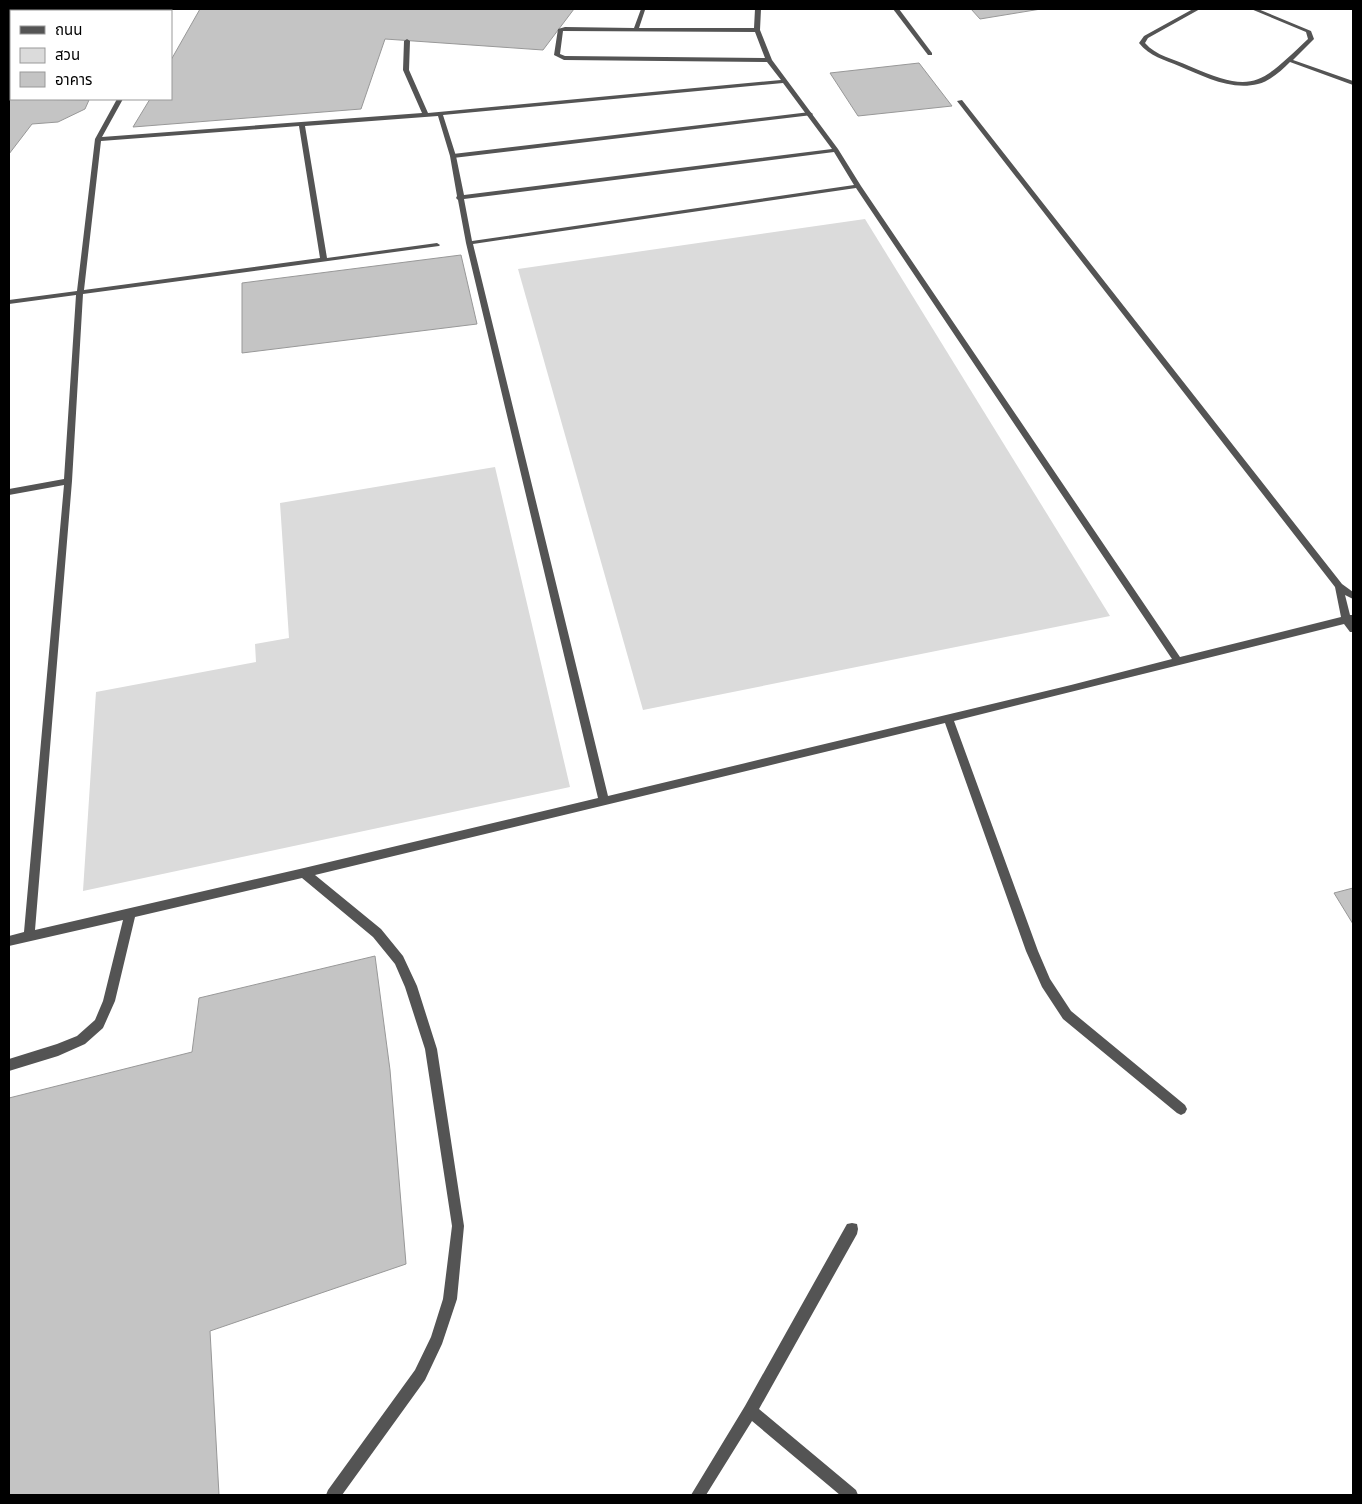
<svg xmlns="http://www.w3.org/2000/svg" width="1362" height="1504" viewBox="0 0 1362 1504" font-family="Mulish,'Noto Sans Thai',sans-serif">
<rect width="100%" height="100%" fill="#fff"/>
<g fill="#dbdbdb">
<path d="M865,219L1110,616L643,710L518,269Z"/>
<path d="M495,467L570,787L83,891L96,692L256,662L255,644L289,638L280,503Z"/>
</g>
<g fill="#c4c4c4" stroke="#989898">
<path d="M9,9H131L120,11H9Z"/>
<path d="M200,9H687H574L543,50L385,39L361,109L133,127L150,99H171V60Z"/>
<path d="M971,9H1041L980,19Z"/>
<path d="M9,52H11V99L89,100L85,109L58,122L32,124L9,154Z"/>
<path d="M919,63L952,106L858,116L830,73Z"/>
<path d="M461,255L477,324L242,353V283Z"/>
<path d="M1353,888V924L1334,893Z"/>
<path d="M375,956L390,1070L406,1264L210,1331L219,1495H9V1098L192,1052L199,998Z"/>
</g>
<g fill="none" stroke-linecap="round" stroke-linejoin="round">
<g fill="#545454" fill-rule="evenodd">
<path d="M167,9H173L171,11H165Z"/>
<path d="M641,9L645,10L639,28H754L755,9H761L760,30L772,60L838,149L861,186L1180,657L1341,617L1335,587L957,101L962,100L1342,584L1353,592V599L1345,595L1350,615H1353V632H1350L1344,624L954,721L1038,951L1050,979L1071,1011L1185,1105L1187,1109L1185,1113L1181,1115L1177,1113L1063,1019L1042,987L1026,951L945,723L315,875L381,929L403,956L417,986L437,1049L464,1226L457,1299L442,1344L425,1380L342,1495H326L328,1490L415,1370L431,1337L443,1299L452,1226L425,1049L405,987L395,964L373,937L302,878L135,917L115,1001L103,1028L85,1044L58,1056L9,1071V1059L57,1044L77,1036L95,1020L103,1001L123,920L9,946V936L24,932L64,485L9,495V489L64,479L76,295L9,304V300L77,291L95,139L117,99H123L102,137L422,113L403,70L404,41L407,39L410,41L409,70L428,113L781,80L767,62L564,60L554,55L558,29L565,27L634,28ZM563,31L755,32L765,58L565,56L560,54ZM783,83L832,149L464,195L456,156L443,115ZM438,116L450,156L457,196L456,198L458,200L466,243L598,798L304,868L35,930L72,481L83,294L439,246L440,245L437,243L327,258L305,126ZM299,126L320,258L84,290L101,141ZM834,152L854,185L472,241L464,199ZM856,188L1172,659L1071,685L608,796L473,244Z"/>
<path d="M893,9H899L932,53V55H928Z"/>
</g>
<g fill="#545454" fill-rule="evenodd">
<path d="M1193,9H1200L1148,38L1145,43C1156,56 1174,59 1189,66C1254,94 1259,85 1308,39L1306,32L1251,9H1258L1311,31L1314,39L1293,60L1353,81V85L1290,62C1281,71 1270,81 1258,84C1231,91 1203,76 1179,66C1165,60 1149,56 1139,43L1144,36Z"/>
<path d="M810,112L813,114L812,115L453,158L450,156L453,154Z"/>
<path d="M852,1223L857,1224L858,1229L857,1234L759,1409L856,1490L858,1495H840L752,1421L706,1495H691L745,1406L847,1224Z"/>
</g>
</g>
<rect width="1362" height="1504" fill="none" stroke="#000000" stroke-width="20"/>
<rect x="10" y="10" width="162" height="90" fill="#ffffff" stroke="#999999"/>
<rect x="20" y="26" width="25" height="8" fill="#545454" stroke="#999999"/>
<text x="55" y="35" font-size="15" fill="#000000">ถนน</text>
<rect x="20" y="48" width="25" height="15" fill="#dbdbdb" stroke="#999999"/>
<text x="55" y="60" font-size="15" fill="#000000">สวน</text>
<rect x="20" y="72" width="25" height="15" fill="#c4c4c4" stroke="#999999"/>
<text x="55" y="85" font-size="15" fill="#000000">อาคาร</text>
</svg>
